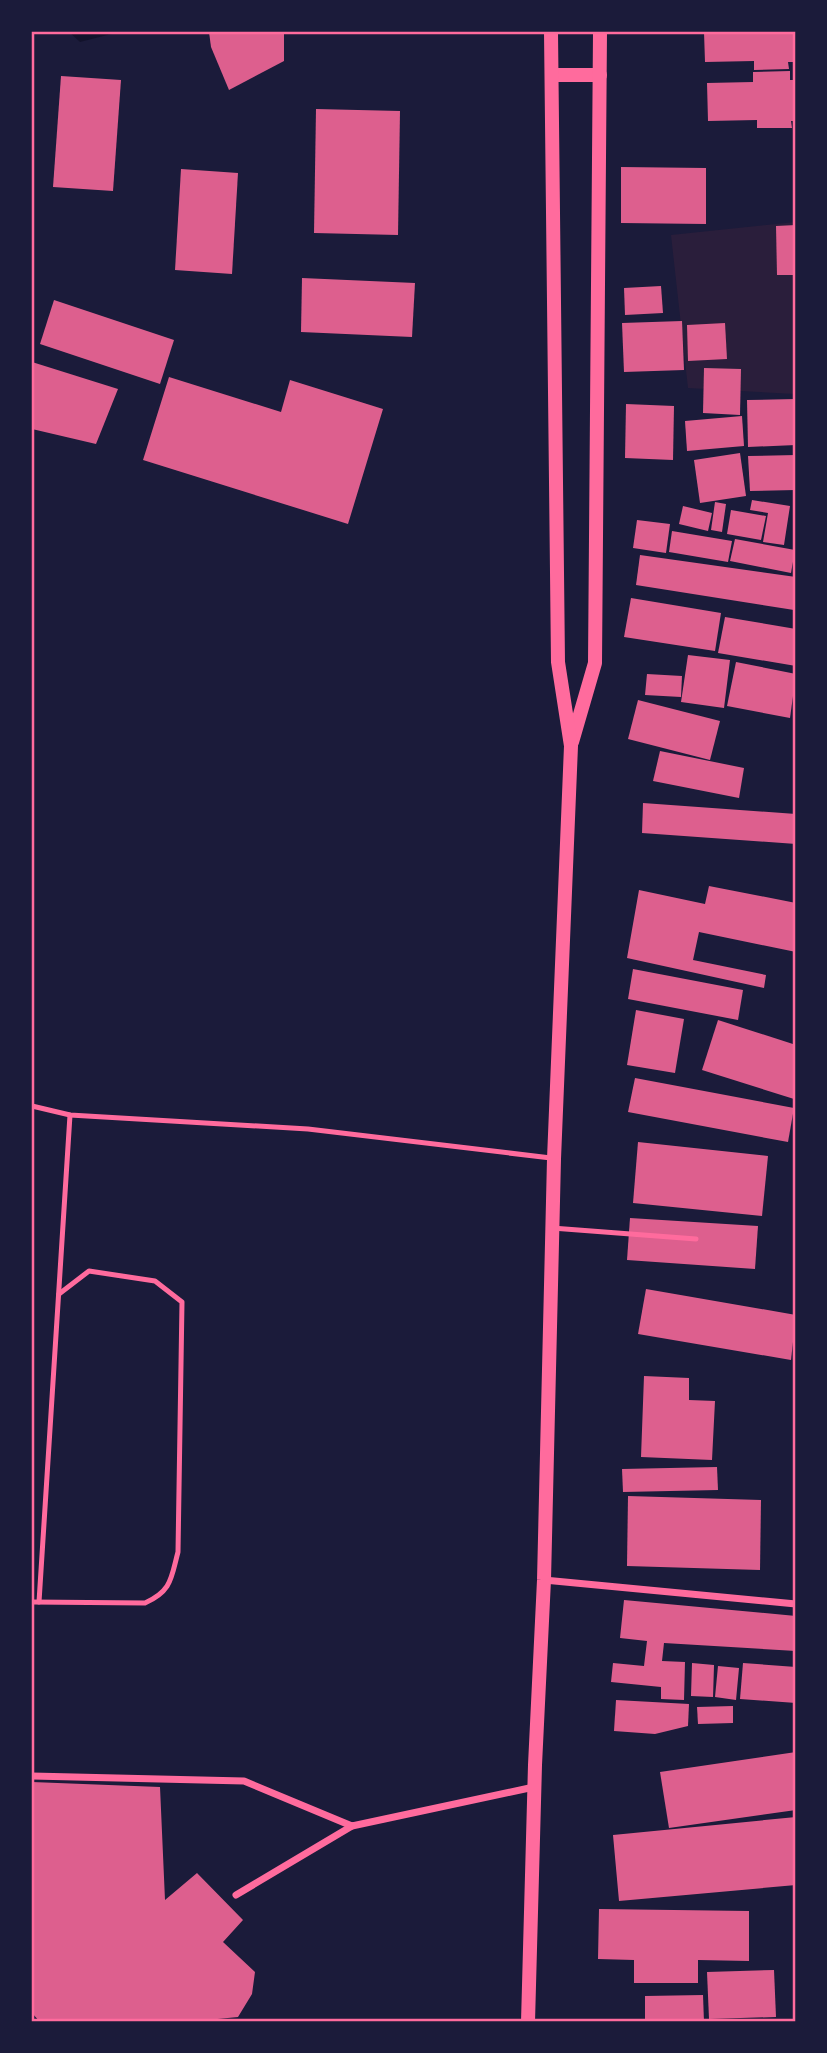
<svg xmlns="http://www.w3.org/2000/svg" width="827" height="2053" viewBox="0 0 827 2053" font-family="'Asap Condensed',sans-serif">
<rect width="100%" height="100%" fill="#1b1b3a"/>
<path fill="#2a1e3b" d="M795,222V394L688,388L671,235Z"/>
<path fill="#12122b" d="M69,32H119L80,42Z"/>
<g fill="#dd5f8e">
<path d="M209,32H284V61L229,90L211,47Z"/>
<path d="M704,32H794L795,62H788L789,69L754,70V61L705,62Z"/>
<path d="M790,71V80H796V121H791L792,128H757V120L708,121L707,83L753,82V72Z"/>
<path d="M61,76L121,80L113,191L53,187Z"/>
<path d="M316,109L400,111L398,235L314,233Z"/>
<path d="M621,167L706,168V224L621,223Z"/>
<path d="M181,169L238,173L232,274L175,270Z"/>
<path d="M796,225V275H777L776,226Z"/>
<path d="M302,278L415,283L412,337L301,332Z"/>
<path d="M661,286L663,313L625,315L624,288Z"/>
<path d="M54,300L174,340L160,384L40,344Z"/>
<path d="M682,321L684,370L624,372L622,323Z"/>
<path d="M725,323L727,359L688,361L687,325Z"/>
<path d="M32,362L118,389L96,444L32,429Z"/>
<path d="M704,368L741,369L740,415L703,413Z"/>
<path d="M169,377L281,412L290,380L383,409L348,524L143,460Z"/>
<path d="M796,399V445L748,447L747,400Z"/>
<path d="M626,404L674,406L673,460L625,458Z"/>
<path d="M742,416L744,446L687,451L685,421Z"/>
<path d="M740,453L746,496L700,503L694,460Z"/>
<path d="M796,455V490L750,491L748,456Z"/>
<path d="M752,500L790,506L784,545L763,542L768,513L750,510Z"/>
<path d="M715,502L726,504L722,532L711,530Z"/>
<path d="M683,506L712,513L708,531L679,524Z"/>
<path d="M731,510L766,516L761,540L727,534Z"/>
<path d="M637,520L670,524L666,553L633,548Z"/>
<path d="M672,531L732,541L728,562L669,552Z"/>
<path d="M735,539L795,550L791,573L730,561Z"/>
<path d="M640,555L796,577L794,610L636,585Z"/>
<path d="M631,598L721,613L715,651L624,637Z"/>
<path d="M725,617L796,629V666L718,653Z"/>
<path d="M688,655L730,660L724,708L681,702Z"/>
<path d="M736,662L796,674L790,718L727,706Z"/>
<path d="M647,674L682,676L681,697L645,695Z"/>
<path d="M638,700L720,721L710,760L628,739Z"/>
<path d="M660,751L744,768L739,798L653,781Z"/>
<path d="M643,803L796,814V844L642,833Z"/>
<path d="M709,886L796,903V952L699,932L693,960L766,975L764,988L627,958L639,890L705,904Z"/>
<path d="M633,969L743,990L738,1020L628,999Z"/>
<path d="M636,1010L684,1019L675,1073L627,1065Z"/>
<path d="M718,1020L796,1045L794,1099L702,1070Z"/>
<path d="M635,1078L794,1108L788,1142L628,1112Z"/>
<path d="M638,1142L768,1156L762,1216L633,1203Z"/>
<path d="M630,1218L758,1226L755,1269L627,1260Z"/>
<path d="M646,1289L796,1315L791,1360L638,1334Z"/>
<path d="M644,1376L689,1378V1400L715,1401L712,1460L641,1457Z"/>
<path d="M717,1467L718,1490L623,1492L622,1469Z"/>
<path d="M628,1496L761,1500L760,1570L627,1566Z"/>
<path d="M624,1600L796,1616V1651L664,1643L662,1661L685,1662L684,1700L661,1699V1687L611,1682L613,1663L644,1666L647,1641L620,1638Z"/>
<path d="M692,1663L714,1665L713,1697L691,1696Z"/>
<path d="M743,1663L796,1667V1703L740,1699Z"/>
<path d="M718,1666L739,1668L736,1700L715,1697Z"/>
<path d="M616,1700L689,1704L688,1726L655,1734L614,1731Z"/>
<path d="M733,1706V1723L698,1724L697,1707Z"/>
<path d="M796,1752V1810L669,1828L660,1772Z"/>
<path d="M32,1782L160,1787L165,1900L197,1873L243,1920L223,1942L255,1972L252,1994L238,2017L187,2022H40L32,2013Z"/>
<path d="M796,1817V1885L619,1901L613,1835Z"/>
<path d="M599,1909L749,1911V1961L698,1960V1983H634V1960L598,1959Z"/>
<path d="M774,1970L776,2017L709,2019L707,1972Z"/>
<path d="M703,1995L704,2022H645V1996Z"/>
</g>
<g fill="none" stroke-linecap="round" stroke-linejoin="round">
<g stroke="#ff6b9d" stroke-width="5">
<path d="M32,1106L70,1115L308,1129L551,1158"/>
<path d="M552,1228L696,1239"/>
<path d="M32,1602L145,1603C172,1591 171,1578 178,1552L182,1302L155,1281L89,1271L59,1294"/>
<path d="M39,1602L70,1115"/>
</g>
<g stroke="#ff6b9d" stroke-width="7">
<path d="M544,1580L796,1604"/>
<path d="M32,1776L244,1781L352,1826L534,1787"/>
<path d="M236,1895L352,1826"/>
</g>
<g stroke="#ff6b9d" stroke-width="14">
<path d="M554,75H600"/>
<path d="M572,742L595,663L600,32"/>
<path d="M528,2022L535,1765L544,1580L554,1159L571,746L558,662L551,32"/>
</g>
</g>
<rect width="827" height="2053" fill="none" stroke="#1b1b3a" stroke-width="66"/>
<rect x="33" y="33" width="761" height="1987" fill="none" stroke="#ff6b9d" stroke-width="2.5"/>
</svg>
